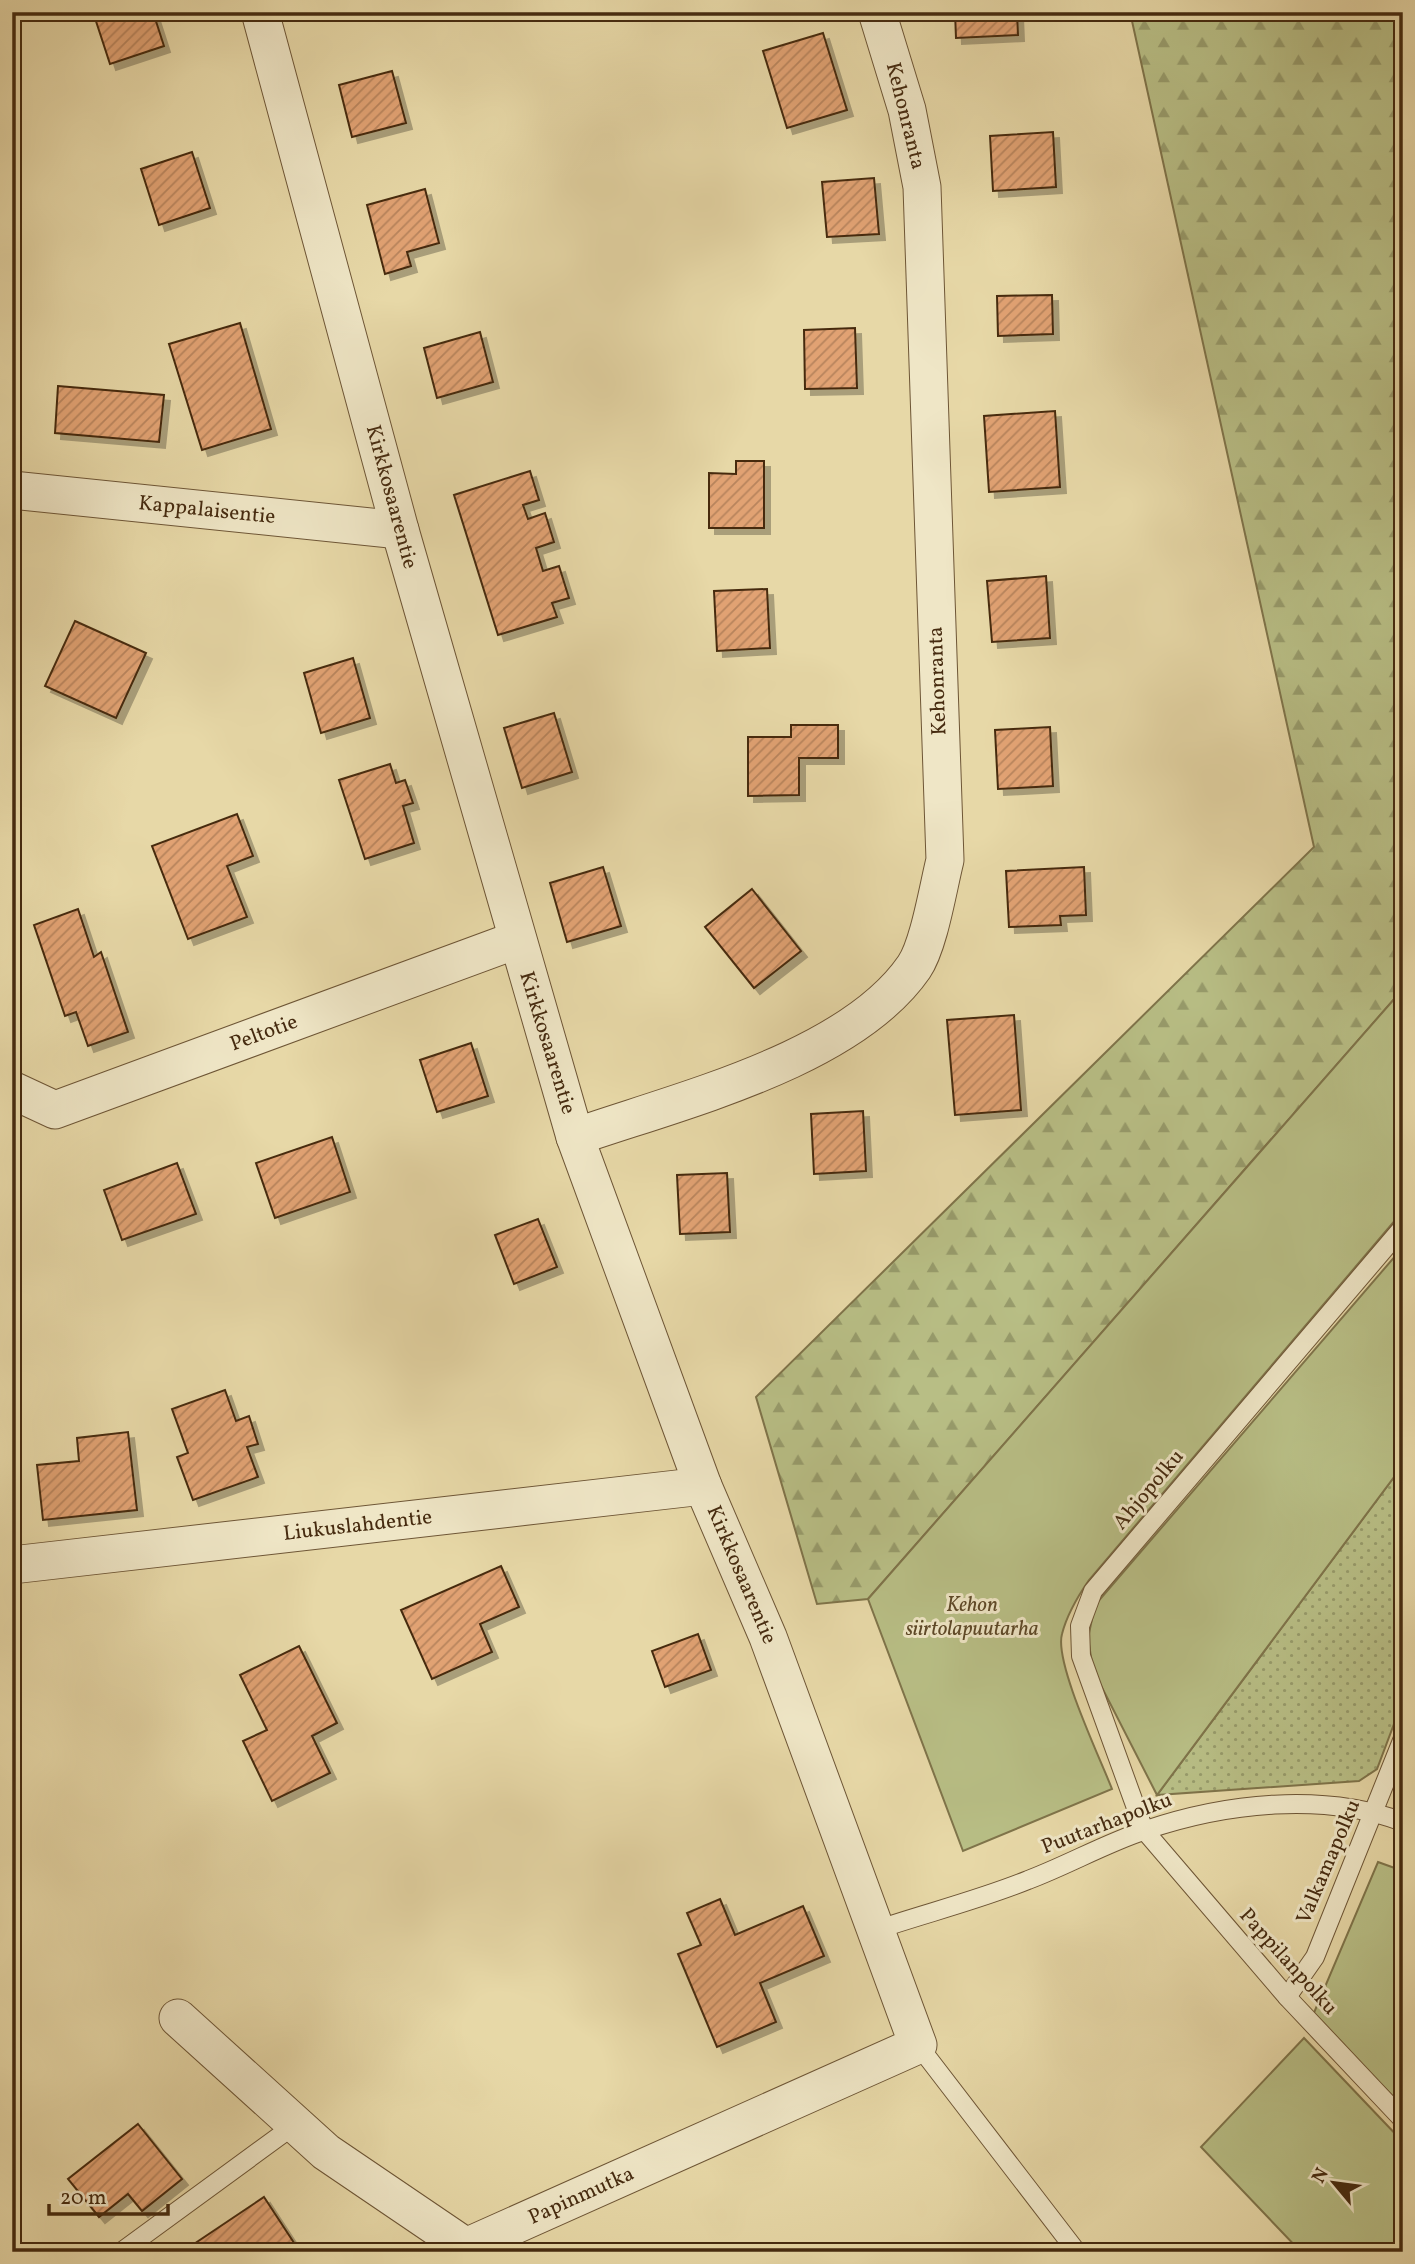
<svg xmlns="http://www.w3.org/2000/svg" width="1415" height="2264" viewBox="0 0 1415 2264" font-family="Vollkorn,serif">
<defs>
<pattern id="grass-dots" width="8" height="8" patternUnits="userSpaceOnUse" patternTransform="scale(1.75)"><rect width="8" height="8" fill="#b8be85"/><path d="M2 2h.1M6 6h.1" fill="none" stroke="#979b6b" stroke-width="1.8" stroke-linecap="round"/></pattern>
<pattern id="forest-firs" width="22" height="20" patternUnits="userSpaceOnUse" patternTransform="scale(1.75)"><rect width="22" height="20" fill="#b8be85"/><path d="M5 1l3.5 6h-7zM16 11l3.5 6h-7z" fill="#979b6b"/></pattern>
<pattern id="building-hatch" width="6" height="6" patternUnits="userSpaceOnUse" patternTransform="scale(1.75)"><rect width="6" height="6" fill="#e1a273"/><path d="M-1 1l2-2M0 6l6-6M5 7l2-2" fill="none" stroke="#b8845d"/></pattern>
<filter id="shadow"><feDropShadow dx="6" dy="6" stdDeviation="0" flood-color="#0004"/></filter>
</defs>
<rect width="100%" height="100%" fill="#e7d8a7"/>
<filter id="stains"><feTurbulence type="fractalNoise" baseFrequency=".00286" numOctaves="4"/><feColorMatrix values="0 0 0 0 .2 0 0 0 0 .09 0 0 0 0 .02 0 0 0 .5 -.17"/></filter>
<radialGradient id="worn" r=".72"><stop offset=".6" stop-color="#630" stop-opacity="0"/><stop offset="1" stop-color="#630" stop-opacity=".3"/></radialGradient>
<path fill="url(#grass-dots)" stroke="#7f744a" stroke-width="2" d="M1403,1465V1700L1377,1769L1359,1781L1157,1795Z"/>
<path fill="url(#forest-firs)" stroke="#7f744a" stroke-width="2" d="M1130,12H1403V989L868,1599L817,1604L756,1397L1314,847Z"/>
<g fill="#b8be85" stroke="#7f744a" stroke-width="2">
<path d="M1403,989V1211L1089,1580C1078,1596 1067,1614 1062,1634C1054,1662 1100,1758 1112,1789L963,1851L868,1599Z"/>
<path d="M1403,1247V1465L1157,1795L1093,1670L1088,1638L1095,1605Z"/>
<path d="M1378,1862L1403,1871V2107L1313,2015Z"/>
<path d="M1304,2038L1403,2142V2252H1301L1201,2147Z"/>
</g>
<g fill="url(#building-hatch)" stroke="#462b10" stroke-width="2" filter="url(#shadow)">
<path d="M93,12H153L164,46L110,64Z"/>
<path d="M955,12H1017L1018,35L956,38Z"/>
<path d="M823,33L847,110L787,128L763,51Z"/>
<path d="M392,71L406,123L352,137L339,85Z"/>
<path d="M1053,132L1056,187L993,191L990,136Z"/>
<path d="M192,152L210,208L159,225L141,169Z"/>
<path d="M874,178L879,234L827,237L822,182Z"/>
<path d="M425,189L439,243L407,252L411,266L385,274L367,205Z"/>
<path d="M1052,295L1053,334L998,336L997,296Z"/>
<path d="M240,323L271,429L202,450L169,344Z"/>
<path d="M855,328L857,388L805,389L804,330Z"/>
<path d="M480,332L493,382L437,398L424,348Z"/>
<path d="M58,386L164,395L159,442L55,433Z"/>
<path d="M1055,411L1060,487L989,492L984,416Z"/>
<path d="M736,461H764V528H709V473L736,474Z"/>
<path d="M530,471L539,500L523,505L528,519L545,513L554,542L536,548L543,571L559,566L569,598L552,603L557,617L498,635L454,495Z"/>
<path d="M1046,576L1050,638L992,642L987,581Z"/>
<path d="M767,589L770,648L717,651L714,591Z"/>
<path d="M75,621L146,653L116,718L45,686Z"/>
<path d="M353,658L370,718L321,733L304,673Z"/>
<path d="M554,713L572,772L522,788L504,728Z"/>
<path d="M791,725H838V758H799V795L748,796V737H791Z"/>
<path d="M1050,727L1053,786L998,789L995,730Z"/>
<path d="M390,764L396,783L405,780L413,803L403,806L414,843L365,859L339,780Z"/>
<path d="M237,814L253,856L227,866L247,917L188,939L152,846Z"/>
<path d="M603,867L621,926L567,942L550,883Z"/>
<path d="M1084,867L1086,915L1060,916L1061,925L1009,927L1006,871Z"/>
<path d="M752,889L801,951L754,988L705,927Z"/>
<path d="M78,909L94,957L101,952L128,1032L88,1046L76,1012L65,1016L34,925Z"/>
<path d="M1014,1015L1021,1110L955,1115L947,1020Z"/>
<path d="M471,1043L488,1096L437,1112L420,1060Z"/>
<path d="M863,1111L866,1171L814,1174L811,1114Z"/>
<path d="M332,1137L350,1192L275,1218L256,1163Z"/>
<path d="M177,1163L196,1214L122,1240L104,1190Z"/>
<path d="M727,1173L730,1232L680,1234L677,1175Z"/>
<path d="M538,1219L557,1267L514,1284L495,1235Z"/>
<path d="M225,1390L236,1421L249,1416L258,1444L247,1447L258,1477L193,1500L177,1457L188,1453L172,1409Z"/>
<path d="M128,1432L137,1510L43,1520L37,1465L79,1461L77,1438Z"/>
<path d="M501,1566L519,1607L480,1624L492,1652L432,1679L401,1610Z"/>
<path d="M698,1634L711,1670L665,1687L652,1651Z"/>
<path d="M299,1646L337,1723L312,1736L330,1773L272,1801L243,1741L267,1730L240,1675Z"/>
<path d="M720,1899L735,1935L803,1906L824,1956L760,1983L776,2022L717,2047L678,1954L701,1945L687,1913Z"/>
<path d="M138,2124L182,2179L142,2211L128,2194L99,2217L68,2179Z"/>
<path d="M264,2197L300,2252H182Z"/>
</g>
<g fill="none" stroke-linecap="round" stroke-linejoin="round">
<defs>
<g id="lane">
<path d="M1403,1227L1093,1591L1080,1626L1081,1656L1144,1830L1287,1997L1403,2120"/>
<path d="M876,1930C926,1913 979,1900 1028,1880C1068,1865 1106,1843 1146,1830C1226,1803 1323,1792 1403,1822"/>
<path d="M1287,1997L1315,1957L1403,1738"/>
<path d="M918,2045L1077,2252"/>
<path d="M121,2252L296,2124"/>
</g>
<g id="street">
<path id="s1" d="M12,490L400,530"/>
<path id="s2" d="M12,1090L55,1110L516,940"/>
<path d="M575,1137C678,1101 850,1060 914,967C929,945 938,888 945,860L922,187L907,110L877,12"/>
<path id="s3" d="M12,1565L703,1486"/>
<path id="s4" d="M178,2018L326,2152L466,2247L918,2045L768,1637L703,1486L575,1137L400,530L260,12"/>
</g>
</defs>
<use href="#lane" stroke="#6e5636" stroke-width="20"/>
<use href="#street" stroke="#6e5636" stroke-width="39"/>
<use href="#lane" stroke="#efe6c6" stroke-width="18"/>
<use href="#street" stroke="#efe6c6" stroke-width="37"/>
</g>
<g text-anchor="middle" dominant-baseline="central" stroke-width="6" stroke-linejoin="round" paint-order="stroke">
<g font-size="21" fill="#462b10" stroke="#efe6c6">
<text transform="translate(905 116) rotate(76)">Kehonranta</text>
<text transform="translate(391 497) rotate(75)">Kirkkosaarentie</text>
<text stroke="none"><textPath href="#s1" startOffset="196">Kappalaisentie</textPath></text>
<text transform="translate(938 681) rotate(-92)">Kehonranta</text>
<text stroke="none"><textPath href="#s2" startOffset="270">Peltotie</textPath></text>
<text transform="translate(547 1043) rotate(73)">Kirkkosaarentie</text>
<text transform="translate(1149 1490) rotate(-50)">Ahjopolku</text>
<text stroke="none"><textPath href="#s3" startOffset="348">Liukuslahdentie</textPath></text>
<text transform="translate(741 1575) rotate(67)">Kirkkosaarentie</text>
<text transform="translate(1107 1824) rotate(-21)">Puutarhapolku</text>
<text transform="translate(1329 1862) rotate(-67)">Valkamapolku</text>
<text transform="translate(1288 1962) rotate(48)">Pappilanpolku</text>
<text stroke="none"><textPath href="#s4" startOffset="495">Papinmutka</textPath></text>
</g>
<g font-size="21" font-style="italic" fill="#5d4827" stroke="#efe6c6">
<text x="972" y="1605">Kehon<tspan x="972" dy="24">siirtolapuutarha</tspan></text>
</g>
</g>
<rect width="1415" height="2264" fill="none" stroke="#e7d8a7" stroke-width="42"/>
<rect x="14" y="14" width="1387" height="2236" fill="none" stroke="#462b10" stroke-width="3.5"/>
<rect x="21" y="21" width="1373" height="2222" fill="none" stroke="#462b10" stroke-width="2"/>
<g transform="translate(1334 2183) rotate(299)" stroke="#efe6c6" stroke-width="5" paint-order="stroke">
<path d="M0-5L12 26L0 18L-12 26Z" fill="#462b10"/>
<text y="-10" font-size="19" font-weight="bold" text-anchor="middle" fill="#462b10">N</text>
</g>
<path d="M49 2204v10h119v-10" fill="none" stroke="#462b10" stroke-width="3.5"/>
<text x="60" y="2204" font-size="21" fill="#462b10" stroke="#efe6c6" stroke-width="5" paint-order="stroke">20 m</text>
<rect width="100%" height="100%" filter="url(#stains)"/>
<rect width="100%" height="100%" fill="url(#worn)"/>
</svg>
